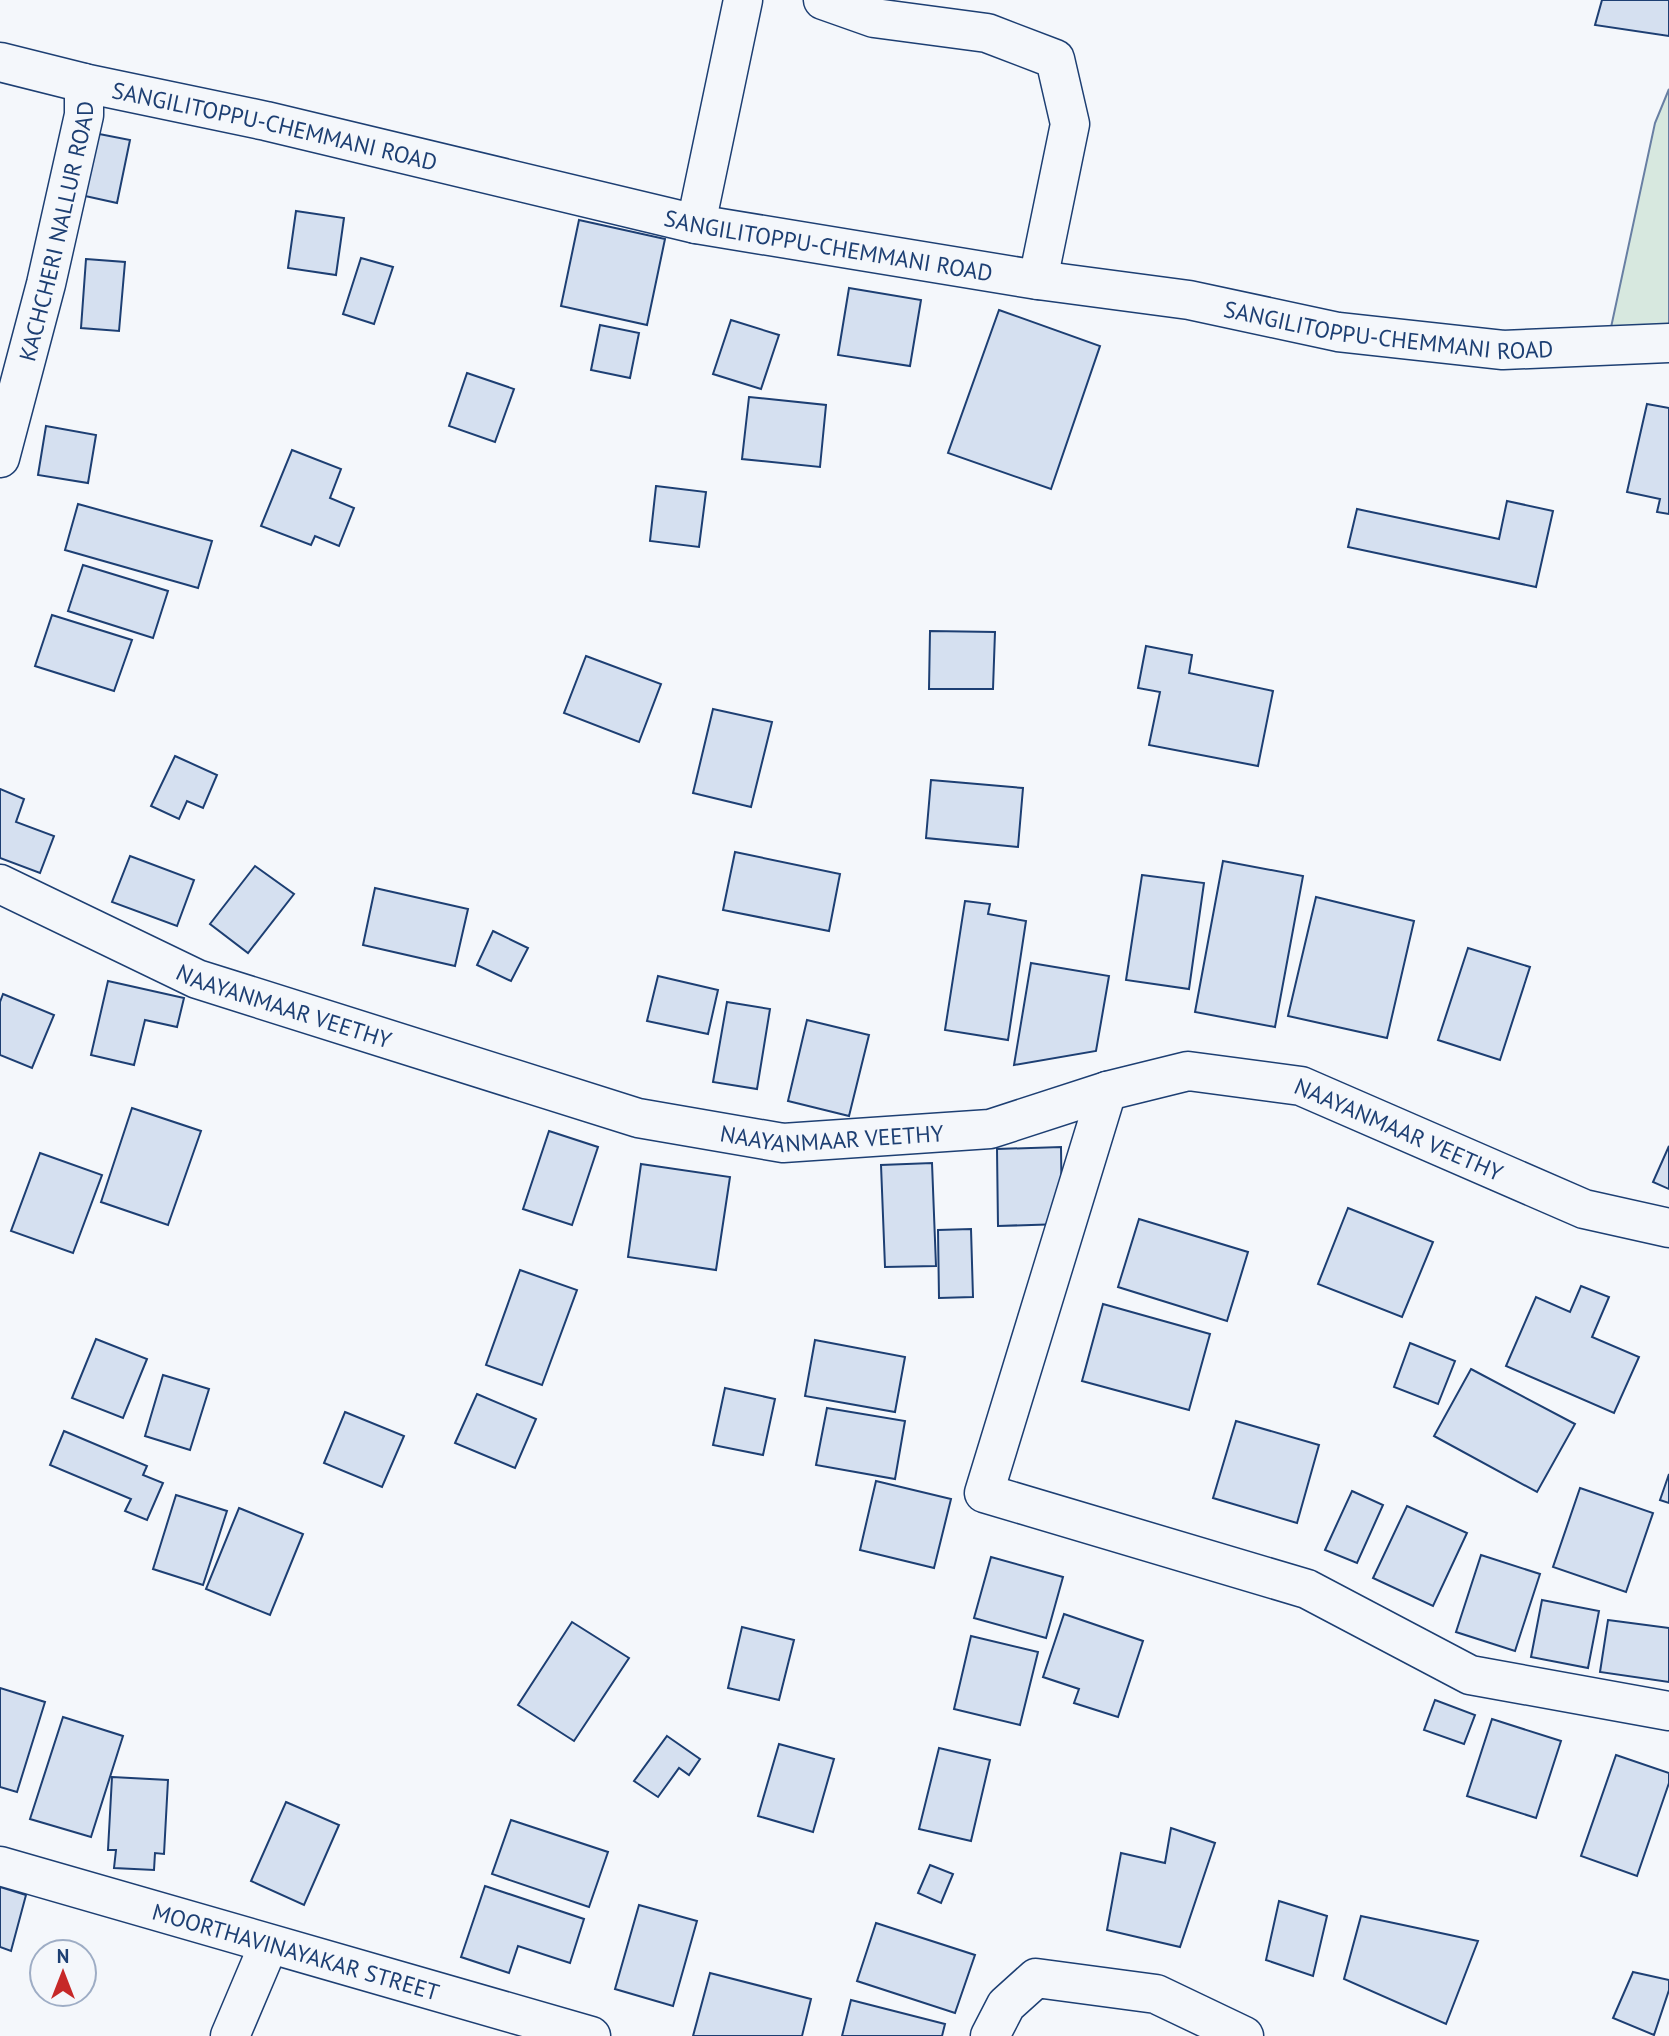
<svg xmlns="http://www.w3.org/2000/svg" width="1669" height="2036" viewBox="0 0 1669 2036" font-family="'PT Sans',sans-serif">
<rect width="100%" height="100%" fill="#f4f7fb"/>
<path fill="#d7e8df" stroke="#687fa3" stroke-width="2" d="M1669,89V343L1607,346L1655,123Z"/>
<g fill="#d5e0f0" stroke="#1d3f73" stroke-width="2">
<path d="M1602,0H1669V36L1595,25Z"/>
<path d="M89,132L130,140L117,203L76,194Z"/>
<path d="M296,211L344,218L336,275L288,268Z"/>
<path d="M579,220L665,239L647,325L561,306Z"/>
<path d="M361,258L393,267L374,324L343,314Z"/>
<path d="M86,259L125,262L119,331L81,328Z"/>
<path d="M849,288L921,300L910,366L838,355Z"/>
<path d="M999,310L1100,346L1051,489L948,453Z"/>
<path d="M731,320L779,335L761,389L713,374Z"/>
<path d="M600,325L639,333L630,378L591,370Z"/>
<path d="M467,373L514,389L495,442L449,426Z"/>
<path d="M749,397L826,405L820,467L742,459Z"/>
<path d="M1647,404L1669,408V514L1657,512L1660,499L1627,492Z"/>
<path d="M46,426L96,435L88,483L38,475Z"/>
<path d="M292,450L341,469L330,498L354,508L339,546L315,536L311,545L261,526Z"/>
<path d="M656,486L706,492L699,547L650,541Z"/>
<path d="M1507,501L1553,511L1536,587L1348,547L1357,509L1499,539Z"/>
<path d="M78,504L212,541L198,588L65,550Z"/>
<path d="M83,565L168,591L153,638L68,611Z"/>
<path d="M52,615L132,640L114,691L35,666Z"/>
<path d="M930,631L995,632L993,689H929Z"/>
<path d="M1146,646L1192,655L1189,673L1273,691L1258,766L1149,745L1160,692L1138,688Z"/>
<path d="M586,656L661,684L639,742L564,713Z"/>
<path d="M713,709L772,722L751,807L693,793Z"/>
<path d="M175,756L217,775L203,808L187,801L179,819L151,806Z"/>
<path d="M931,780L1023,788L1018,847L926,838Z"/>
<path d="M0,789L24,799L16,822L54,836L40,873L0,858Z"/>
<path d="M735,852L840,874L829,931L723,910Z"/>
<path d="M130,856L194,880L177,926L112,902Z"/>
<path d="M1223,861L1303,876L1275,1027L1195,1012Z"/>
<path d="M255,866L294,894L248,953L210,924Z"/>
<path d="M1142,875L1204,883L1189,989L1126,980Z"/>
<path d="M375,888L468,909L455,966L363,945Z"/>
<path d="M1316,897L1414,921L1387,1038L1288,1016Z"/>
<path d="M965,901L990,904L988,914L1026,921L1008,1040L945,1030Z"/>
<path d="M493,931L528,948L511,981L477,965Z"/>
<path d="M1468,948L1530,967L1500,1060L1438,1040Z"/>
<path d="M1031,963L1109,976L1096,1051L1014,1065Z"/>
<path d="M658,976L718,990L708,1034L647,1021Z"/>
<path d="M108,981L184,998L177,1027L145,1020L134,1065L91,1055Z"/>
<path d="M3,994L54,1015L32,1068L0,1055V1002Z"/>
<path d="M727,1002L770,1009L757,1089L713,1082Z"/>
<path d="M807,1020L869,1035L849,1116L788,1101Z"/>
<path d="M132,1108L201,1131L168,1225L101,1202Z"/>
<path d="M549,1131L598,1147L572,1225L523,1209Z"/>
<path d="M1669,1146V1189L1653,1182Z"/>
<path d="M1061,1147L1062,1224L998,1226L997,1149Z"/>
<path d="M40,1153L102,1175L73,1253L11,1231Z"/>
<path d="M932,1163L936,1266L885,1267L881,1165Z"/>
<path d="M641,1164L730,1177L716,1270L628,1257Z"/>
<path d="M1348,1208L1433,1242L1402,1317L1318,1284Z"/>
<path d="M1139,1219L1248,1252L1227,1321L1118,1287Z"/>
<path d="M971,1229L973,1297L939,1298L938,1230Z"/>
<path d="M520,1270L577,1290L542,1385L486,1365Z"/>
<path d="M1581,1286L1609,1297L1592,1337L1639,1357L1614,1413L1506,1366L1536,1297L1570,1312Z"/>
<path d="M1103,1304L1210,1334L1189,1410L1082,1381Z"/>
<path d="M96,1339L147,1359L123,1418L72,1398Z"/>
<path d="M815,1340L905,1357L895,1412L805,1396Z"/>
<path d="M1410,1343L1455,1361L1438,1404L1394,1387Z"/>
<path d="M1471,1369L1575,1424L1537,1492L1434,1436Z"/>
<path d="M163,1375L209,1389L190,1450L145,1436Z"/>
<path d="M725,1388L775,1399L763,1455L713,1445Z"/>
<path d="M477,1394L536,1419L515,1468L455,1443Z"/>
<path d="M827,1408L905,1421L895,1479L816,1465Z"/>
<path d="M345,1412L404,1436L382,1487L324,1463Z"/>
<path d="M1236,1421L1319,1445L1297,1523L1213,1498Z"/>
<path d="M64,1431L147,1466L143,1475L163,1483L147,1520L125,1511L131,1499L50,1465Z"/>
<path d="M1669,1474V1503L1660,1500Z"/>
<path d="M876,1481L951,1499L934,1568L860,1550Z"/>
<path d="M1580,1488L1653,1513L1626,1592L1553,1567Z"/>
<path d="M1352,1491L1383,1505L1357,1563L1325,1550Z"/>
<path d="M176,1495L227,1511L203,1585L153,1569Z"/>
<path d="M1407,1506L1467,1533L1433,1606L1373,1578Z"/>
<path d="M239,1508L303,1534L270,1615L206,1589Z"/>
<path d="M1481,1555L1540,1574L1515,1651L1456,1632Z"/>
<path d="M991,1557L1063,1577L1046,1638L974,1618Z"/>
<path d="M1542,1600L1599,1611L1588,1668L1531,1657Z"/>
<path d="M1064,1614L1143,1641L1118,1717L1074,1703L1079,1689L1043,1677Z"/>
<path d="M1608,1620L1669,1628V1682L1600,1672Z"/>
<path d="M572,1622L629,1658L574,1741L518,1705Z"/>
<path d="M742,1627L794,1640L779,1700L728,1688Z"/>
<path d="M971,1636L1038,1652L1020,1725L954,1709Z"/>
<path d="M0,1688L45,1702L17,1792L0,1787Z"/>
<path d="M1435,1700L1475,1715L1464,1744L1424,1730Z"/>
<path d="M63,1717L123,1736L91,1837L30,1819Z"/>
<path d="M1492,1719L1561,1741L1536,1818L1467,1796Z"/>
<path d="M667,1736L700,1759L689,1775L679,1768L658,1797L634,1781Z"/>
<path d="M779,1744L834,1759L813,1832L758,1816Z"/>
<path d="M939,1748L990,1760L971,1841L919,1829Z"/>
<path d="M1616,1755L1669,1773V1783L1637,1876L1581,1856Z"/>
<path d="M112,1777L168,1780L164,1854L155,1853L154,1870L114,1868L116,1850H108Z"/>
<path d="M286,1802L339,1825L304,1905L251,1881Z"/>
<path d="M511,1820L608,1852L589,1907L492,1874Z"/>
<path d="M1171,1828L1215,1843L1180,1947L1107,1930L1121,1853L1165,1863Z"/>
<path d="M930,1865L953,1874L941,1903L918,1893Z"/>
<path d="M485,1886L584,1919L570,1963L518,1946L509,1973L461,1957Z"/>
<path d="M0,1887L26,1895L11,1951L0,1947Z"/>
<path d="M1279,1901L1327,1916L1313,1976L1266,1960Z"/>
<path d="M639,1905L697,1921L673,2006L615,1989Z"/>
<path d="M1361,1916L1478,1941L1446,2024L1344,1979Z"/>
<path d="M876,1923L975,1955L955,2013L857,1981Z"/>
<path d="M1633,1972L1669,1980V1990L1654,2035L1613,2018Z"/>
<path d="M710,1973L811,1999L802,2036H693Z"/>
<path d="M851,2000L945,2024L942,2036H842Z"/>
</g>
<g fill="none" stroke-linecap="round" stroke-linejoin="round">
<defs>
<g id="minor">
<path d="M823,0L874,18L987,33L1055,59L1070,124L1038,280"/>
<path d="M696,224L743,0"/>
<path id="s1" d="M0,458L46,284L84,115V83"/>
<path id="s2" d="M0,884L197,979L638,1118L783,1143L990,1129L1107,1091L1188,1071L1301,1086L1584,1209L1669,1228"/>
<path d="M1107,1091L984,1493L1307,1589L1470,1675L1669,1711"/>
<path id="s3" d="M0,1866L591,2036"/>
<path d="M230,2036L269,1944"/>
<path d="M990,2036L1006,2005L1036,1978L1156,1994L1244,2036"/>
</g>
<g id="major">
<path id="s4" d="M0,62L84,83L266,121L696,224L1038,280L1189,300L1338,332L1503,350L1669,343"/>
</g>
</defs>
<use href="#minor" stroke="#1d3f73" stroke-width="41"/>
<use href="#major" stroke="#1d3f73" stroke-width="41"/>
<use href="#minor" stroke="#f4f7fb" stroke-width="38"/>
<use href="#major" stroke="#f4f7fb" stroke-width="38"/>
</g>
<g text-anchor="middle" dominant-baseline="central" stroke-width="5" stroke-linejoin="round" paint-order="stroke">
<g font-size="23" fill="#1d3f73" stroke="#f4f7fb">
<text stroke="none"><textPath href="#s4" startOffset="282">SANGILITOPPU-CHEMMANI ROAD</textPath></text>
<text stroke="none"><textPath href="#s1" startOffset="234">KACHCHERI NALLUR ROAD</textPath></text>
<text stroke="none"><textPath href="#s4" startOffset="849">SANGILITOPPU-CHEMMANI ROAD</textPath></text>
<text stroke="none"><textPath href="#s4" startOffset="1416">SANGILITOPPU-CHEMMANI ROAD</textPath></text>
<text stroke="none"><textPath href="#s2" startOffset="310">NAAYANMAAR VEETHY</textPath></text>
<text stroke="none"><textPath href="#s2" startOffset="877">NAAYANMAAR VEETHY</textPath></text>
<text stroke="none"><textPath href="#s2" startOffset="1463">NAAYANMAAR VEETHY</textPath></text>
<text stroke="none"><textPath href="#s3" startOffset="308">MOORTHAVINAYAKAR STREET</textPath></text>
</g>
</g>
<g transform="translate(63 1973)"><circle r="33" fill="#f4f7fb" stroke="#9eadc5" stroke-width="2"/>
<path d="M0-5L12 26L0 18L-12 26Z" fill="#c62828"/>
<text y="-10" font-size="19" font-weight="bold" text-anchor="middle" fill="#1d3f73">N</text>
</g>
</svg>
